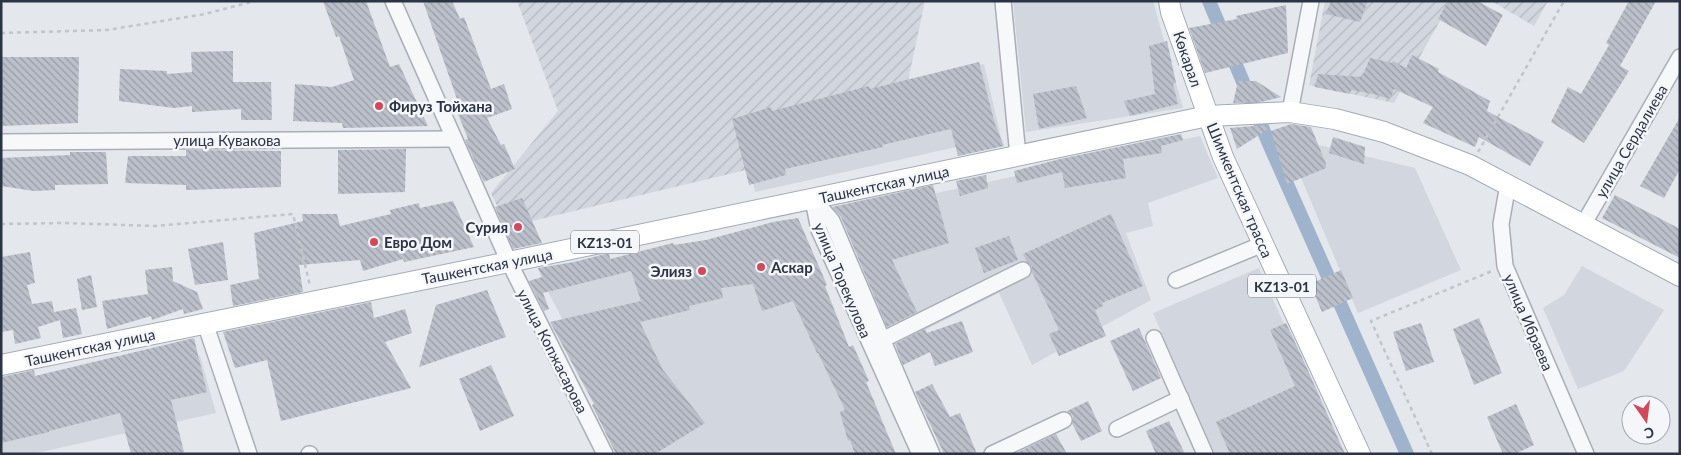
<svg xmlns="http://www.w3.org/2000/svg" width="1681" height="455" viewBox="0 0 1681 455" font-family="Lato,sans-serif">
<defs>
<pattern id="industrial-furrows" width="10" height="10" patternUnits="userSpaceOnUse" patternTransform="scale(1.25)"><rect width="10" height="10" fill="#d2d6de"/><path d="M-1 1l2-2M0 10L10 0M9 11l2-2" fill="none" stroke="#b4b8c0"/></pattern>
<pattern id="building-back-hatch" width="6" height="6" patternUnits="userSpaceOnUse" patternTransform="scale(1.25)"><rect width="6" height="6" fill="#bbc0ca"/><path d="M-1 5l2 2M0 0l6 6M5-1l2 2" fill="none" stroke="#989da6"/></pattern>
</defs>
<rect width="100%" height="100%" fill="#e4e7ec"/>
<g fill="#d2d6de">
<path d="M1013,1H1153L1183,108L1026,132Z"/>
<path d="M984,64L1001,137L755,192L739,119Z"/>
<path d="M1200,136L1218,178L1148,203L1153,226L1126,233L1151,300L1032,365L999,293L905,340L849,212Z"/>
<path d="M1286,142L1319,145L1415,168L1461,270L1358,313Z"/>
<path d="M797,239L892,454H633L545,286Z"/>
<path d="M1582,266L1664,310L1624,371L1578,389L1543,308L1564,295Z"/>
<path d="M1259,268L1342,454H1215L1153,313Z"/>
<path d="M200,356L216,413L32,454H1V396Z"/>
</g>
<g fill="url(#industrial-furrows)">
<path d="M517,1H925L908,81L750,169L507,227L491,193L558,111Z"/>
<path d="M1325,1H1451L1394,103L1309,85Z"/>
<path d="M1491,1H1548L1534,26Z"/>
</g>
<g fill="none" stroke-linecap="round" stroke-linejoin="round">
<path stroke="#9fb4cc" stroke-width="14" d="M1209,1L1270,146L1407,454"/>
</g>
<g fill="url(#building-back-hatch)">
<path d="M323,1H366L390,67L399,64L428,126L343,128L342,123L293,121L295,84L332,87L354,80L339,36L336,37Z"/>
<path d="M423,1H452L460,19L464,17L491,89L504,84L512,109L487,118L501,145L504,144L515,169L484,182L465,140L468,139L454,104L458,102Z"/>
<path d="M1331,1H1368L1360,22L1326,14Z"/>
<path d="M1448,1H1477L1503,15L1486,46L1438,19Z"/>
<path d="M1629,1H1656L1620,66L1629,71L1584,143L1551,122L1568,87L1581,94L1609,45L1606,43Z"/>
<path d="M1286,5L1288,53L1205,73L1189,28L1237,19L1236,16Z"/>
<path d="M1167,41L1176,83L1173,84L1178,104L1130,116L1124,101L1155,94L1149,46Z"/>
<path d="M233,51V82H271L272,120H241V109L192,112V106L174,108L119,101L120,69L167,71V74L192,72L191,52Z"/>
<path d="M1412,55L1439,69L1438,72L1490,101L1487,111L1544,142L1530,166L1479,137L1475,147L1423,123L1433,107L1394,89L1390,99L1373,94L1351,90L1350,94L1315,87L1318,74L1362,77L1370,58L1392,63L1393,61L1406,68Z"/>
<path d="M1,57H79L78,123L1,126Z"/>
<path d="M979,62L995,124L1004,146L958,156L951,129L882,145L883,147L785,169L786,175L749,185L732,119L771,107L772,111L869,86L870,89Z"/>
<path d="M1238,81H1256L1281,97L1261,102L1233,103Z"/>
<path d="M1076,86L1087,118L1039,129L1033,94Z"/>
<path d="M1680,117V169L1664,198L1640,186Z"/>
<path d="M1291,124L1311,127L1326,164V168L1287,184L1271,131Z"/>
<path d="M1266,125L1267,130L1237,149L1230,128Z"/>
<path d="M1181,134L1183,140L1161,146L1162,153L1123,159L1126,178L1065,188L1062,172L1017,183L1014,171L1060,159Z"/>
<path d="M1333,137L1365,147L1364,164L1329,153Z"/>
<path d="M406,149L405,192L338,194V150Z"/>
<path d="M186,150L281,151V187L186,190V185L125,183L128,156H186Z"/>
<path d="M70,152H106L108,184L55,185V190L34,191L1,186V158L70,155Z"/>
<path d="M986,175L988,188L960,196L956,181Z"/>
<path d="M933,185L949,243L892,260L917,312L887,327L841,217L832,207Z"/>
<path d="M1615,195L1680,229V258L1602,218Z"/>
<path d="M522,198L542,243L513,249L495,207Z"/>
<path d="M453,201L474,247L404,262L403,259L363,271L360,260L299,265L303,292L233,306L230,285L259,279L254,233L303,221L302,214H337L340,226L391,214L390,210L419,203L420,208Z"/>
<path d="M1111,214L1143,286L1102,303L1103,306L1095,310L1106,336L1059,356L1049,334L1059,330L1032,272V266L1027,262L1023,254Z"/>
<path d="M798,218L827,285L825,286L849,347L853,345L869,381L866,382L896,454H855L850,440L848,441L840,412L845,410L818,353H817L793,301L762,311L753,284L721,288L723,298L689,306L690,310L640,322L663,370L705,423L655,454H616L592,405L594,404L550,322L641,301L631,271L543,293L549,309L544,311L529,281L542,277L538,268L574,262L609,253L610,259L673,243L674,245L706,240L773,222Z"/>
<path d="M1009,236L1018,260L984,273L975,248Z"/>
<path d="M223,242L228,280L195,285L188,249Z"/>
<path d="M30,252L35,283L27,285L32,304L52,301L54,312L76,308L82,334L63,338L60,320L38,327L41,338L15,344L13,330L1,332V257Z"/>
<path d="M172,267L173,281L197,292L203,309L184,314L183,309L152,320L151,316L107,329L102,301L148,294L145,270Z"/>
<path d="M1341,270L1353,298L1322,312L1310,284Z"/>
<path d="M91,275L97,307L82,310L77,279Z"/>
<path d="M487,290L506,337L419,367L436,305Z"/>
<path d="M371,302L374,318L405,309L412,333L385,342L411,388L281,421L267,360L235,368L223,332Z"/>
<path d="M1479,318L1502,373L1474,385L1453,329Z"/>
<path d="M962,321L973,352L935,366L930,352L903,365L895,344L925,329L927,333Z"/>
<path d="M1286,323L1302,357L1345,454H1230L1216,422L1295,386L1270,330Z"/>
<path d="M1421,323L1434,362L1406,371L1393,332Z"/>
<path d="M1139,328L1161,378L1133,391L1110,341Z"/>
<path d="M194,338L207,392L171,400L184,452L178,454H131L120,413L49,431V432L1,443V377L34,370L35,376Z"/>
<path d="M491,365L514,416L480,431L459,379Z"/>
<path d="M932,384L950,417L960,413L977,454H944L915,392Z"/>
<path d="M1088,401L1102,431L1081,441L1072,423L1073,416L1067,411Z"/>
<path d="M1516,404L1534,445L1515,454H1503L1487,417Z"/>
<path d="M1169,421L1185,454H1156L1146,431Z"/>
<path d="M1056,434L1067,454H1014Z"/>
</g>
<g fill="none" stroke-linecap="round" stroke-linejoin="round">
<defs>
<g id="minor">
<path d="M393,1L509,262L605,454"/>
<path d="M1003,1L1018,156"/>
<path d="M1290,112L1311,1"/>
<path d="M1,142L454,139"/>
<path d="M1508,184L1501,224L1505,266L1586,454"/>
<path d="M813,199L832,221L911,407L932,454"/>
<path d="M813,200L819,230L920,454"/>
<path d="M1583,225L1680,57"/>
<path d="M1176,280L1263,244"/>
<path d="M205,323L249,454"/>
<path d="M1154,338L1205,454"/>
<path d="M882,340L1023,270"/>
<path d="M1117,429L1181,398"/>
<path d="M309,454H310"/>
<path d="M992,454L1064,420"/>
</g>
<g id="major">
<path d="M1169,1L1171,12L1223,157L1360,454"/>
<path d="M1,365L509,262L1208,116L1290,112L1335,119L1384,132L1470,165L1680,276"/>
</g>
</defs>
<use href="#minor" stroke="#a9aeb7" stroke-width="18"/>
<use href="#major" stroke="#a3abb8" stroke-width="22"/>
<g stroke="#c2c5cb" stroke-width="2.5" stroke-dasharray="4 4" stroke-linecap="butt">
<path d="M1,33L107,30L205,14L255,1"/>
<path d="M1478,152L1564,1"/>
<path d="M1,224L64,223L155,226L293,214L310,286"/>
<path d="M1432,454L1371,321L1492,271"/>
</g>
<use href="#minor" stroke="#f7f8fa" stroke-width="15"/>
<use href="#major" stroke="#fff" stroke-width="20"/>
</g>
<g fill="#d1495b" stroke="#f4f6f9" stroke-width="2">
<circle cx="379" cy="106" r="5"/>
<circle cx="518" cy="227" r="5"/>
<circle cx="374" cy="242" r="5"/>
<circle cx="761" cy="267" r="5"/>
<circle cx="702" cy="271" r="5"/>
</g>
<g text-anchor="middle" dominant-baseline="central" stroke-width="5" stroke-linejoin="round" paint-order="stroke">
<g fill="#f4f6f9" stroke="#676e7b" stroke-width="1">
<rect x="571" y="230.5" width="68" height="23" rx="4"/>
<rect x="1248" y="274.5" width="68" height="23" rx="4"/>
</g>
<g font-size="14" font-weight="bold" fill="#2b3445">
<text x="605" y="242">KZ13-01</text>
<text x="1282" y="286">KZ13-01</text>
</g>
<g font-size="15" fill="#2b3445" stroke="#f4f6f9">
<text transform="translate(1188 59) rotate(71)">Көкарал</text>
<text x="227" y="140">улица Кувакова</text>
<text transform="translate(1631 141) rotate(-60)">улица Сердалиева</text>
<text transform="translate(884 184) rotate(-12)">Ташкентская улица</text>
<text transform="translate(1240 190) rotate(67)">Шимкентская трасса</text>
<text transform="translate(487 266) rotate(-11)">Ташкентская улица</text>
<text transform="translate(843 280) rotate(67)">улица Торекулова</text>
<text transform="translate(1529 322) rotate(67)">улица Ибраева</text>
<text transform="translate(90 347) rotate(-12)">Ташкентская улица</text>
<text transform="translate(553 351) rotate(63)">улица Копжасарова</text>
</g>
<g font-size="15" font-weight="bold" fill="#2b3445" stroke="#f4f6f9" text-anchor="start">
<text x="389" y="106">Фируз Тойхана</text>
<text x="508" y="227" text-anchor="end">Сурия</text>
<text x="384" y="242">Евро Дом</text>
<text x="771" y="267">Аскар</text>
<text x="692" y="271" text-anchor="end">Элияз</text>
</g>
</g>
<rect width="1681" height="455" fill="none" stroke="#2b3445" stroke-width="5"/>
<g transform="translate(1646 420) rotate(166)"><circle r="24" fill="#f4f6f9" stroke="#a4a8b1"/>
<path d="M0-4L9 19L0 12L-9 19Z" fill="#d1495b"/>
<text y="-8" font-size="14" font-weight="bold" text-anchor="middle" fill="#2b3445">С</text>
</g>
</svg>
